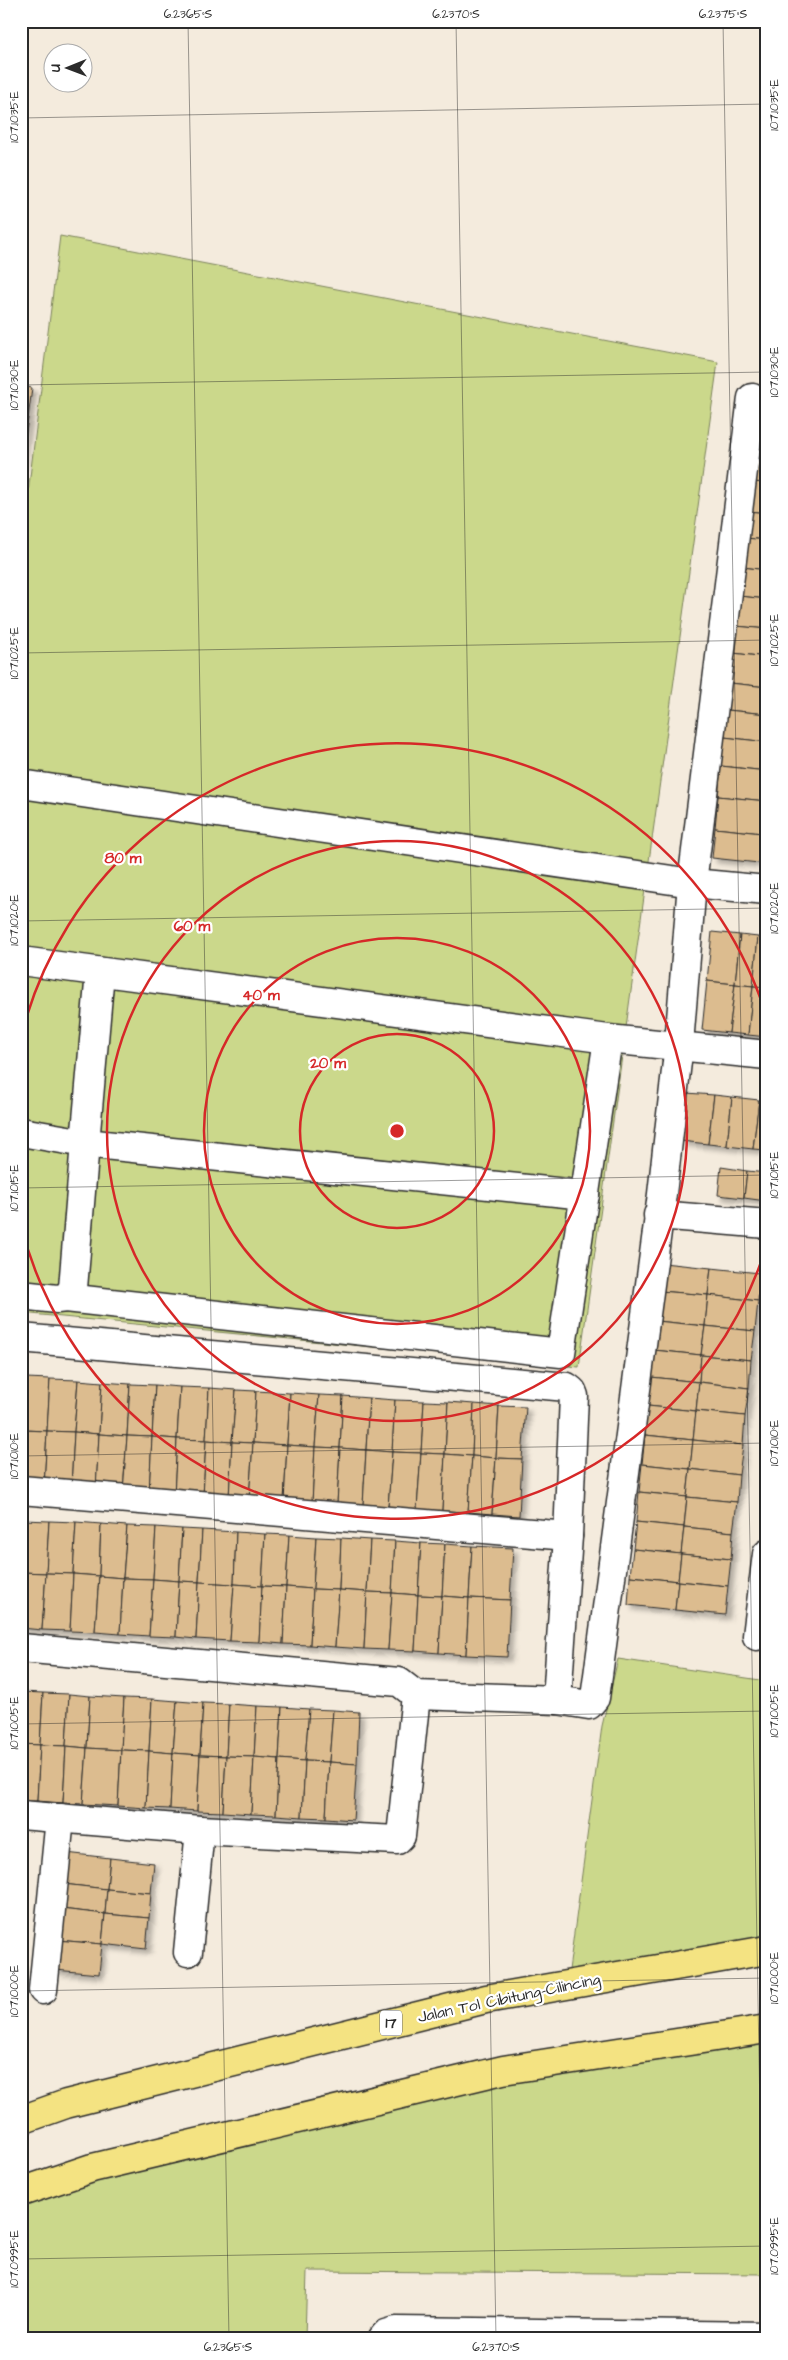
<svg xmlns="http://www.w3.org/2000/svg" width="788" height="2360" viewBox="0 0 788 2360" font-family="'Architects Daughter',sans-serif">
<defs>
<filter id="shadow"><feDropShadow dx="4.5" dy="4.5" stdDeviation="2.5" flood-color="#0004"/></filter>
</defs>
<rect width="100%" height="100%" fill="#f4ebdd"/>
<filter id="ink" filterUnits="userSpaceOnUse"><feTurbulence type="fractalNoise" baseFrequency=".02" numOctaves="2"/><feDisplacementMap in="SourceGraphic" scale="10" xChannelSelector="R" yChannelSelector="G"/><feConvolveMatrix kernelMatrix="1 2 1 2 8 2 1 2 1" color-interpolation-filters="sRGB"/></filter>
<g filter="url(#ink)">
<g fill="#cbd88b" stroke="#7b825b">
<path d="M60,236L718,362L579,1367L21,1313V549Z"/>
<path d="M618,1659L767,1681V1950L567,1985L602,1726Z"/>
<path d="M767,2029V2274L307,2271L305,2339H21V2192L92,2168Z"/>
</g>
<g fill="#dcbc8f" stroke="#2b2b2b" filter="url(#shadow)">
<path d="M21,386L32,388L28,419H21Z"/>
<path d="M21,419H28L25,439H21Z"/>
<path d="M757,424L767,425V453L754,452Z"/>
<path d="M21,439H25L22,467L21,466Z"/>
<path d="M754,452L767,453V483L751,482Z"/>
<path d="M751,482L767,483V513L748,511Z"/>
<path d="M748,511L767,513V540L745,538Z"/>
<path d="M745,538L767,540V570L742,567Z"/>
<path d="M742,567L767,570V599L739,596Z"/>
<path d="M739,596L767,599V629L736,626Z"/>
<path d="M736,626L767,629V657L733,653Z"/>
<path d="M733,653L767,657V687L730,683Z"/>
<path d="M730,683L767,687V714L727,710Z"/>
<path d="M727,710L767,714V742L724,737Z"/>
<path d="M724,737L767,742V771L721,766Z"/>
<path d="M721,766L767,771L766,801L718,796Z"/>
<path d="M718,796L766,801L762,833L715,828Z"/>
<path d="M766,801H767V834L762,833Z"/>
<path d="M715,828L762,833L759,863L712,858Z"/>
<path d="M712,932L740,935L735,984L707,981Z"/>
<path d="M740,935L758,937L753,986L735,984Z"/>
<path d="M758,937L767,938V987L753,986Z"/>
<path d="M707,981L735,984L729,1033L702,1030Z"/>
<path d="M735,984L753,986L748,1035L729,1033Z"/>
<path d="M753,986L767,987V1037L748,1035Z"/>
<path d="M686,1093L714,1095L708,1144L681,1141Z"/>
<path d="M714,1095L732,1097L727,1146L708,1144Z"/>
<path d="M732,1097L759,1100L753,1149L727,1146Z"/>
<path d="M759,1100L767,1101V1150L753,1149Z"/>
<path d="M721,1167L747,1171L744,1198L718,1195Z"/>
<path d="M747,1171L767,1173L766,1201L744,1198Z"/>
<path d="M663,1263L711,1268L708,1295L660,1291Z"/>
<path d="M711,1268L760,1273L758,1301L708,1295Z"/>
<path d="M660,1291L708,1295L705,1326L657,1321Z"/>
<path d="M708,1295L758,1301L755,1331L705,1326Z"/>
<path d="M657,1321L705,1326L701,1355L654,1350Z"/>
<path d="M705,1326L755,1331L751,1360L701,1355Z"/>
<path d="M654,1350L701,1355L699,1382L651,1377Z"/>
<path d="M701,1355L751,1360L749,1388L699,1382Z"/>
<path d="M21,1377L26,1378L23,1430H21Z"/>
<path d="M651,1377L699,1382L696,1411L648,1406Z"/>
<path d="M26,1378L50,1379L47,1431L23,1430Z"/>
<path d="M50,1379L78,1380L74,1432L47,1431Z"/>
<path d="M78,1380L102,1382L99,1434L74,1432Z"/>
<path d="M102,1382L130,1384L127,1436L99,1434Z"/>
<path d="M699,1382L749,1388L745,1416L696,1411Z"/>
<path d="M130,1384L155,1385L152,1437L127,1436Z"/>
<path d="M155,1385L180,1387L177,1439L152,1437Z"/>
<path d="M180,1387L209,1388L206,1440L177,1439Z"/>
<path d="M209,1388L236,1390L232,1442L206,1440Z"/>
<path d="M236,1390L256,1391L253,1443L232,1442Z"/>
<path d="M256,1391L290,1393L287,1445L253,1443Z"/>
<path d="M290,1393L319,1395L315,1447L287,1445Z"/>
<path d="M319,1395L343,1396L340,1448L315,1447Z"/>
<path d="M343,1396L369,1398L366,1450L340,1448Z"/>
<path d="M369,1398L395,1400L392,1452L366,1450Z"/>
<path d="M395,1400L424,1401L421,1453L392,1452Z"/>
<path d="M424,1401L448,1402L445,1454L421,1453Z"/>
<path d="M448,1402L474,1404L472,1456L445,1454Z"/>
<path d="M474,1404L499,1406L496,1458L472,1456Z"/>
<path d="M499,1406L526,1407L522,1459L496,1458Z"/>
<path d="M648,1406L696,1411L693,1440L645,1435Z"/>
<path d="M696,1411L745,1416L743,1445L693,1440Z"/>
<path d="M23,1430L47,1431L44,1488L21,1486Z"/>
<path d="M47,1431L74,1432L71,1489L44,1488Z"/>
<path d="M74,1432L99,1434L96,1490L71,1489Z"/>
<path d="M99,1434L127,1436L123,1492L96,1490Z"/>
<path d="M645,1435L693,1440L690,1469L642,1464Z"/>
<path d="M127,1436L152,1437L149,1494L123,1492Z"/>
<path d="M152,1437L177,1439L174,1495L149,1494Z"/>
<path d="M177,1439L206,1440L203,1497L174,1495Z"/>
<path d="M206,1440L232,1442L229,1498L203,1497Z"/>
<path d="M693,1440L743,1445L739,1475L690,1469Z"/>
<path d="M232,1442L253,1443L249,1500L229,1498Z"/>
<path d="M253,1443L287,1445L284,1502L249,1500Z"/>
<path d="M287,1445L315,1447L312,1503L284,1502Z"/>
<path d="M315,1447L340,1448L337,1505L312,1503Z"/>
<path d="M340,1448L366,1450L363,1506L337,1505Z"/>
<path d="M366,1450L392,1452L388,1508L363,1506Z"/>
<path d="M392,1452L421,1453L417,1509L388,1508Z"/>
<path d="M421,1453L445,1454L442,1511L417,1509Z"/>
<path d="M445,1454L472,1456L468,1512L442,1511Z"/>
<path d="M472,1456L496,1458L492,1514L468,1512Z"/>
<path d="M496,1458L522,1459L519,1516L492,1514Z"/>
<path d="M642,1464L690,1469L687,1497L639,1492Z"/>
<path d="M690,1469L739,1475L737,1502L687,1497Z"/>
<path d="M639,1492L687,1497L684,1527L636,1522Z"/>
<path d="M687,1497L737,1502L733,1532L684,1527Z"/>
<path d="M24,1520L49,1521L46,1573L21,1572Z"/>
<path d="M49,1521L76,1522L73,1574L46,1573Z"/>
<path d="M76,1522L101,1524L99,1576L73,1574Z"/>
<path d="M636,1522L684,1527L681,1554L633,1549Z"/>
<path d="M101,1524L127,1526L123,1578L99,1576Z"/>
<path d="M127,1526L156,1527L153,1579L123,1578Z"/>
<path d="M156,1527L182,1529L179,1581L153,1579Z"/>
<path d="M684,1527L733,1532L731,1559L681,1554Z"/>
<path d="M182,1529L202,1530L199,1582L179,1581Z"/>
<path d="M202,1530L236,1532L234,1584L199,1582Z"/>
<path d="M236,1532L265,1534L262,1586L234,1584Z"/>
<path d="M265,1534L289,1535L286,1587L262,1586Z"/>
<path d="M289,1535L316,1537L313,1589L286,1587Z"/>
<path d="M316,1537L341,1538L339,1590L313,1589Z"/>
<path d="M341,1538L370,1540L367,1592L339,1590Z"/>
<path d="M370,1540L395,1541L392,1593L367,1592Z"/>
<path d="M395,1541L421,1543L418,1595L392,1593Z"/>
<path d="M421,1543L445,1544L442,1596L418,1595Z"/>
<path d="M445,1544L472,1546L469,1598L442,1596Z"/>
<path d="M472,1546L513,1548L510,1600L469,1598Z"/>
<path d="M633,1549L681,1554L678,1581L630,1576Z"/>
<path d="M681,1554L731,1559L728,1586L678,1581Z"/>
<path d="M21,1572L46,1573L42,1630L21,1628Z"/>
<path d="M46,1573L73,1574L70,1631L42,1630Z"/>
<path d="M73,1574L99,1576L95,1632L70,1631Z"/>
<path d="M99,1576L123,1578L120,1634L95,1632Z"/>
<path d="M630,1576L678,1581L675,1610L628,1605Z"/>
<path d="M123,1578L153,1579L149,1636L120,1634Z"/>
<path d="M153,1579L179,1581L176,1637L149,1636Z"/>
<path d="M179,1581L199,1582L196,1639L176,1637Z"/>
<path d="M678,1581L728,1586L725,1615L675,1610Z"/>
<path d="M199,1582L234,1584L230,1641L196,1639Z"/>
<path d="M234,1584L262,1586L259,1642L230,1641Z"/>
<path d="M262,1586L286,1587L283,1644L259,1642Z"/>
<path d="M286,1587L313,1589L310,1645L283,1644Z"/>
<path d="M313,1589L339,1590L335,1647L310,1645Z"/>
<path d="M339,1590L367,1592L364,1649L335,1647Z"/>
<path d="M367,1592L392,1593L388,1650L364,1649Z"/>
<path d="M392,1593L418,1595L415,1651L388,1650Z"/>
<path d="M418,1595L442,1596L439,1653L415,1651Z"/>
<path d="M442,1596L469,1598L466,1655L439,1653Z"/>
<path d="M469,1598L510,1600L507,1657L466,1655Z"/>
<path d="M21,1692L43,1693L40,1745L21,1744Z"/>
<path d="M43,1693L69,1694L66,1746L40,1745Z"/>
<path d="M69,1694L90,1696L87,1748L66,1746Z"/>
<path d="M90,1696L124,1698L121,1750L87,1748Z"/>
<path d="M124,1698L152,1699L149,1751L121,1750Z"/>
<path d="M152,1699L177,1701L173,1753L149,1751Z"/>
<path d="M177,1701L203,1703L200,1755L173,1753Z"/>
<path d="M203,1703L229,1704L226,1756L200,1755Z"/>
<path d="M229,1704L257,1706L254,1757L226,1756Z"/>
<path d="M257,1706L282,1707L279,1759L254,1757Z"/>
<path d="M282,1707L309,1709L305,1761L279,1759Z"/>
<path d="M309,1709L333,1710L329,1762L305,1761Z"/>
<path d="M333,1710L359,1712L357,1764L329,1762Z"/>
<path d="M21,1744L40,1745L37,1801H21Z"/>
<path d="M40,1745L66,1746L63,1803L37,1801Z"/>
<path d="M66,1746L87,1748L83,1804L63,1803Z"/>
<path d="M87,1748L121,1750L118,1806L83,1804Z"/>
<path d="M121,1750L149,1751L146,1808L118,1806Z"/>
<path d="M149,1751L173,1753L170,1809L146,1808Z"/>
<path d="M173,1753L200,1755L197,1811L170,1809Z"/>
<path d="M200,1755L226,1756L223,1812L197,1811Z"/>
<path d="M226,1756L254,1757L251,1814L223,1812Z"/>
<path d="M254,1757L279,1759L276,1815L251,1814Z"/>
<path d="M279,1759L305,1761L302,1817L276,1815Z"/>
<path d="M305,1761L329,1762L326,1818L302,1817Z"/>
<path d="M329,1762L357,1764L353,1820L326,1818Z"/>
<path d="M66,1853L110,1858L107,1889L63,1884Z"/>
<path d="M110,1858L154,1863L151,1893L107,1889Z"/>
<path d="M63,1884L107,1889L105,1914L61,1909Z"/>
<path d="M107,1889L151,1893L149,1918L105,1914Z"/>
<path d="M61,1909L105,1914L102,1944L57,1940Z"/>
<path d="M105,1914L149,1918L146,1949L102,1944Z"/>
<path d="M57,1940L102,1944L99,1974L55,1970Z"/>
</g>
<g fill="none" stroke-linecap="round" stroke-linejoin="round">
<defs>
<g id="minor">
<path d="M21,784L692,883L767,890"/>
<path d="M21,961L608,1039L767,1055"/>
<path d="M21,1132L85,1143L100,972"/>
<path d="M658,1215L767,1224"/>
<path d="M21,1295L57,1299L66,1298L73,1288L85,1143L585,1195"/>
<path d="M66,1298L561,1353L608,1039"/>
<path d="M21,1338L567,1387L572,1391L574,1396L568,1536L557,1700"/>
<path d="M21,1490L568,1536"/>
<path d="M757,1636L767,1554"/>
<path d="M21,1648L399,1682L416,1695L557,1700L589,1705L595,1698L662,1194L679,1044L692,883L752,398"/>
<path d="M21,1815L200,1830L397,1840L401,1836L416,1695"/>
<path d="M188,1952L200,1830"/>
<path d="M43,1990L60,1818"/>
<path d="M382,2339L386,2334L396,2331L767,2336"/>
</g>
<g id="highway">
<path d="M21,2120L66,2104L486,1999L767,1950"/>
<path d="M21,2192L92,2168L503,2070L767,2029"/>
</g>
</defs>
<use href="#minor" stroke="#2b2b2b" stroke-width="31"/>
<use href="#highway" stroke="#2b2b2b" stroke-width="31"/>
<use href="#minor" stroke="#fff" stroke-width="28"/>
<use href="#highway" stroke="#f4e382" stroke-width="28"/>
</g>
</g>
<path fill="none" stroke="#2b2b2b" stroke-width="1" stroke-opacity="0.45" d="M188,21L229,2339M456,21L496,2339M723,21L764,2339M21,118L767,104M21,385L767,372M21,653L767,640M21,921L767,908M21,1188L767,1175M21,1456L767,1443M21,1724L767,1711M21,1991L767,1978M21,2259L767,2246"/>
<g fill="none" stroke="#d62828" stroke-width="2.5">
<circle cx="397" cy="1131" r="97"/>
<circle cx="397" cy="1131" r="193"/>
<circle cx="397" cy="1131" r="290"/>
<path d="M766 1247A387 387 0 0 1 21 1225M21 1037A387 387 0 0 1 766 1015"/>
</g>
<g text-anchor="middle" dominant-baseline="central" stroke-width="4.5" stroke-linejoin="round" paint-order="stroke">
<rect fill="#fff" stroke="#6b6b6b" stroke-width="1" x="380" y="2010.5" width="22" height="25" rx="4"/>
<g font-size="15" font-weight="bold" fill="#2b2b2b">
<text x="391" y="2023">17</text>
</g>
<g font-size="16" fill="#2b2b2b" stroke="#fff">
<text transform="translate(509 1998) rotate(-12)">Jalan Tol Cibitung–Cilincing</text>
</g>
</g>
<circle cx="397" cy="1131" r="8" fill="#d62828" stroke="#fff" stroke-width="2.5"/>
<g font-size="15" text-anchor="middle" font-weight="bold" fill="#d62828" stroke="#fff" stroke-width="4.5" stroke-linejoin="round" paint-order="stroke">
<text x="123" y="863">80 m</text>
<text x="192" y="931">60 m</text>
<text x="261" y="1000">40 m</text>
<text x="328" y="1068">20 m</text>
</g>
<rect width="788" height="2360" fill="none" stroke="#fff" stroke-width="55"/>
<g transform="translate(68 68) rotate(269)"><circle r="24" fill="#ffffff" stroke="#aaaaaa"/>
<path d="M0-4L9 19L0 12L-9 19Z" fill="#2b2b2b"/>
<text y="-8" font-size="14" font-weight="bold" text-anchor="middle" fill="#2b2b2b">U</text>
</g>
<rect x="28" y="28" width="732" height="2304" fill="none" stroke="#2b2b2b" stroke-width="2"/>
<g font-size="12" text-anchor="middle" fill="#2b2b2b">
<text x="188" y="18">6.2365°S</text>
<text x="456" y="18">6.2370°S</text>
<text x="723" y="18">6.2375°S</text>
<text transform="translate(774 105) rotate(-90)" y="4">107.1035°E</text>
<text transform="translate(14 117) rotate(-90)" y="4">107.1035°E</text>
<text transform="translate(774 372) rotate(-90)" y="4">107.1030°E</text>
<text transform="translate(14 385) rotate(-90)" y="4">107.1030°E</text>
<text transform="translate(774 640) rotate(-90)" y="4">107.1025°E</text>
<text transform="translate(14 653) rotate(-90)" y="4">107.1025°E</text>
<text transform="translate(774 908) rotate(-90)" y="4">107.1020°E</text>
<text transform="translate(14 920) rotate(-90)" y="4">107.1020°E</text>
<text transform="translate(774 1175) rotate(-90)" y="4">107.1015°E</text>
<text transform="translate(14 1188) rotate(-90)" y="4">107.1015°E</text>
<text transform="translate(774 1443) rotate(-90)" y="4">107.1010°E</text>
<text transform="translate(14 1456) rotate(-90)" y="4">107.1010°E</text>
<text transform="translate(774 1711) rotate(-90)" y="4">107.1005°E</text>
<text transform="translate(14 1723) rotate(-90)" y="4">107.1005°E</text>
<text transform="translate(774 1978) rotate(-90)" y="4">107.1000°E</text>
<text transform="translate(14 1991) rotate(-90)" y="4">107.1000°E</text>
<text transform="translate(774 2246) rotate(-90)" y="4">107.0995°E</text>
<text transform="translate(14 2259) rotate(-90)" y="4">107.0995°E</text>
<text x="228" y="2351">6.2365°S</text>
<text x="496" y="2351">6.2370°S</text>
</g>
</svg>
